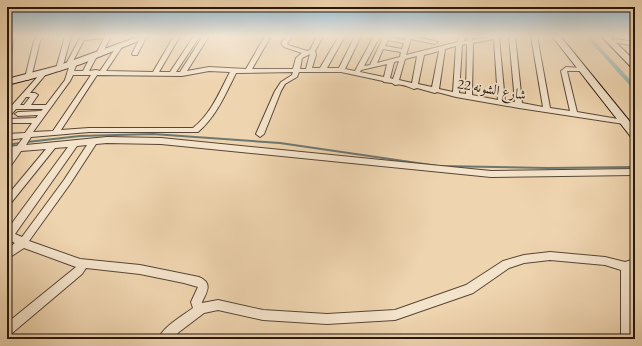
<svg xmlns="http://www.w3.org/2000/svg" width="642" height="346" viewBox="0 0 642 346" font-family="'EB Garamond',Amiri,serif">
<rect width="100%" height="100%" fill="#eed4af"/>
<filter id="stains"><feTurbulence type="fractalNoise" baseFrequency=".005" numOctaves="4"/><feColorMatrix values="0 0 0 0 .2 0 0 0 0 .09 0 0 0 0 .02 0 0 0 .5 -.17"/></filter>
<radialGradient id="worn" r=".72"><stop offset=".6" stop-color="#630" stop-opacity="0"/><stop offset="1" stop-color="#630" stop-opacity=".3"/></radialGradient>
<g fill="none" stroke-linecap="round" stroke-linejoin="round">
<g stroke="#6c7771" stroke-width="2">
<path d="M27,142L80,136L153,134L280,143L438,166L548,168L635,167"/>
<path d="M7,145L20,143"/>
</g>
<path fill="#9bb7b3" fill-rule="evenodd" d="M585,36H590L635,85V90L633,89Z"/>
<defs>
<g id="street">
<path d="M8,36H14L10,61L7,63Z"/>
<path d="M38,36H44L40,41L31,78L28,80L26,79L25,78L34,41Z"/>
<path d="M65,36H71L62,69L59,71L56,69Z"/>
<path d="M81,36H111L102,54L99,56L96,54L104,38L84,40L73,61L77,63L74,71H83L91,56L94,54L97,56L89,71L96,70L100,71L117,46L119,45L122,47L106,71L153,72L174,36H180L159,72H170L194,36H200L176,72H180L203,36H209L187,71L209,67L246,69L265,36H271L252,69H293L296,58L302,53L284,47L281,43L287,36H293L287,43L288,45L307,51L310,50L317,36H323L315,51L316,55L312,68H320L339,36H345L327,68H339L355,36H361L345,69L355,71L374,36H380L364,66L370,65L384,36H390L389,37L405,40L406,36H412L438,42L435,44L411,39L406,55L458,42L459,36H465L464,41H467V36H473V40L493,36H506L499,38L505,101L515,102L509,36H515L522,103L543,107L531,36H537L550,108L570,111L561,71L566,67L583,68L585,69V71H567L577,112L624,120H626L628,122L626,124H624L519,108L456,97L437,92L435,93L417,88L414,89C409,87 401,83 395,85L392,83L384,82L383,81L341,72H299L297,77L285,84L281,91L264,134L260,137L256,134L275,91L281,82L292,75L293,72L236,73C226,93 216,117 198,132H89L31,137L26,145L107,137L161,138L491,171L635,169V175L491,177L161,144L107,143L96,144L70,184L29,241L80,259L140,265L199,277C213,283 207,292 202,302V303L218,300L263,310L327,314L395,310L466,285L503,261L524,255L550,252L605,257L625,262L635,259V269H631L633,339H621V270L605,265L550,260L524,263L509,268L473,293L395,320L327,324L263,320L218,310L204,313L179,332L172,339H158C164,326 182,316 193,308L191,302L198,287L184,283L140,274L86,268L82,274L11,334L7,335V323L76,267L24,248L7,259V249L15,243L7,239V230L68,147L55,148L10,204L7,205V196L46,149L21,151L10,167L7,168V159L12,152L7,153V147L17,146L23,138L7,140V134L25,133L32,123H7V119L36,118L38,115L18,116L15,114L18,112L41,111L43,109H16L9,117H7V111L41,73L43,72L46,74L30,93H35L38,95L31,105H46L65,80L69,67L65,66ZM494,39L498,100L472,95L473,43ZM388,40L404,43L402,49L385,46ZM467,44L466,94L459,93L462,45ZM456,46L453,92L439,89L445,49ZM383,49L401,52L400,57L377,63ZM439,51L432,87L418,84L424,55ZM310,54L306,69H300L302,58ZM417,56L412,83L399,80L405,59ZM399,61L393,79L390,78L394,62ZM387,64L384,77L360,72L361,70ZM209,71L230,72C220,91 211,114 193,128H89L61,130L97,75L182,76ZM73,75H91L53,131L33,132L70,81ZM26,97H30L24,105H20ZM87,145L64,180L22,237L15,234L77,146Z"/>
<path d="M141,36H147L137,55H133L132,54Z"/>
<path d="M446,36H453L450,38Z"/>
<path d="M615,39L635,42V46L613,42V40Z"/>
</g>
<g id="secondary">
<path d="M140,36H151L81,64L46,75L7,85V79L57,66Z"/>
<path d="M552,36H560L635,128V138L631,137Z"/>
<path d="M601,36H609L635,61V68H632Z"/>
</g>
</defs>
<use href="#street" stroke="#584636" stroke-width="2"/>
<use href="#secondary" stroke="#26170d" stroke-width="2"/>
<use href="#street" fill="#f4e3cb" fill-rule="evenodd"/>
<use href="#secondary" fill="#f4e3cb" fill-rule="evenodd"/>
</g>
<linearGradient id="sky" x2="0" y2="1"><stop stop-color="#89b5d3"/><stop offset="0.43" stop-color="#f7ecdb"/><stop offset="1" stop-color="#f7ecdb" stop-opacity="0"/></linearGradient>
<rect width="642" height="84" fill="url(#sky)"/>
<g text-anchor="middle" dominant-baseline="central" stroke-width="3.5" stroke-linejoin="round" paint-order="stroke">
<g font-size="14" fill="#26170d" stroke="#f4e3cb">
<text transform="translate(492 89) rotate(10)">شارع الشونه 22</text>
</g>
</g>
<rect width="642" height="346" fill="none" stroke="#eed4af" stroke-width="24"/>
<rect x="8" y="8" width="626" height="330" fill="none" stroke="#26170d" stroke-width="2"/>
<rect x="12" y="12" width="618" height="322" fill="none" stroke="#26170d"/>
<rect width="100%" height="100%" filter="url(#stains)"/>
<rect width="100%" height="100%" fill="url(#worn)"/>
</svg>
